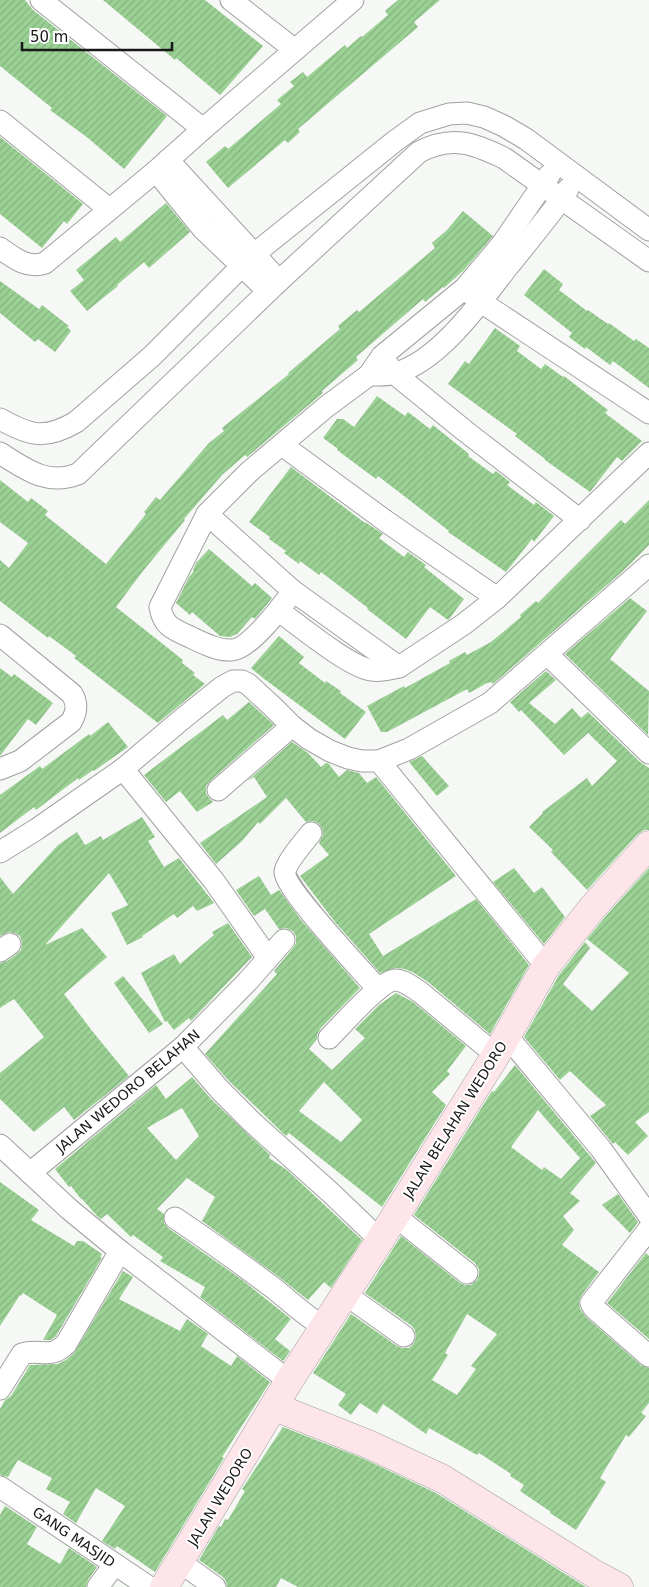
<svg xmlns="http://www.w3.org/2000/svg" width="649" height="1587" viewBox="0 0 649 1587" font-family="'DejaVu Sans',sans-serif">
<defs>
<pattern id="building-hatch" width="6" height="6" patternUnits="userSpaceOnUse" patternTransform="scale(1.25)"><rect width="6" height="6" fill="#9bd194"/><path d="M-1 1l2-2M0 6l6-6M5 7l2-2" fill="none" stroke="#85b37f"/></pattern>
</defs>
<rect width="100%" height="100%" fill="#f6f8f5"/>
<g fill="url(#building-hatch)" fill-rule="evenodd">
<path d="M0,0H25L33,10L167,116L124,169L88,138L50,110L52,108L0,66Z"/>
<path d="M103,0H205L263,46L220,95L176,58L175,60Z"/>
<path d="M398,0H440L414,22L418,27L298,129L300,132L288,143L285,140L228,188L206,162L225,146L228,149L281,104L277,100L294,86L290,82L303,72L307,77L345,45L347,48L361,36L362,37L388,15L385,11Z"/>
<path d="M0,137L83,204L67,224L64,221L42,248L0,214Z"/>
<path d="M166,203L190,232L149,268L144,262L117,285L118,286L87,311L70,291L84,280L76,270L116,237L120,242Z"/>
<path d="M463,211L493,236L464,270L444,288L443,287L425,302L423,299L356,357L358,360L322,391L323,393L247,457L245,455L222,475L184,519L185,520L143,571L116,607L183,660L182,663L195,673L193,675L205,684L158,723L74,658L76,656L49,636L48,638L0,601V560L9,568L28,543L0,522V480L28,502L31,498L48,511L45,515L106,564L146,514L144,512L156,497L160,500L209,443L224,431L222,428L289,374L288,373L340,329L338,326L357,310L359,312L435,248L432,243L447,230Z"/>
<path d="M544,269L563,284L559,290L587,311L588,310L608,324L609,323L634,341L636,339L649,348V388L613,361L610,365L586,347L585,349L569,337L572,333L524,295Z"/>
<path d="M0,281L39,309L42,305L69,326L67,327L71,331L55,352L38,339L35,342L0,313Z"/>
<path d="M495,328L520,346L517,351L541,369L545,364L563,377L564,376L608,410L605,413L642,441L622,461L617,457L590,492L545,460V459L515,436L517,434L448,384L465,361L469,364Z"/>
<path d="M377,396L405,416L408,412L430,429L433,425L469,454L468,456L493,474L496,471L510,482L507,485L534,505L536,502L554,516L534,542L532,539L506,572L448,532L449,531L404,496L378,476L376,479L337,450L338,449L323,438L337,419H343L354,427Z"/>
<path d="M291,467L365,523V522L383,534L379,538L404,557L408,552L426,565L424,567L464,599L450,618L448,620L430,607L406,639L367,609L368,608L321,572L319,575L300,561L299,564L284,553L286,551L269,539L270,537L249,522Z"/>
<path d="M649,500V545L623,571L493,684L491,682L487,683L469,693L467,689L387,732H381L367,706L404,686L405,688L450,663L449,661L465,652L467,655L491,642L521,617L520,615L536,601L538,603L621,520L625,524Z"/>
<path d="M209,549L252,586L255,583L272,598L255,619L252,617L237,634L230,637L220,636L192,612L190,615L176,603L189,577L194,571L193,570L196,563Z"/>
<path d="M630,598L647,611L610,659L649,691L648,735L565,654Z"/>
<path d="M279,636L304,657L299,663L325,683L326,681L341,691L340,693L366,712L345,739L263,678L251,668Z"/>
<path d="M0,668L12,677L14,674L53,703L36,725L28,719L0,756Z"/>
<path d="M546,671L556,680L529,703L555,724L572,708L581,718L588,712L640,762L649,768V830H644L637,835L587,890L551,852L553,850L529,827L543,813L542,812L587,778L592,786L617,761L588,733L564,755L521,710L519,712L510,702Z"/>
<path d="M249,702L274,725L210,781L206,786V793L209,798L213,802L197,812L180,791L166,802L144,775L223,715L227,720Z"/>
<path d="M108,722L128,747L94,771L93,770L79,780L78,778L36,810L34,807L0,833V795L40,766L42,769L89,734L90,736Z"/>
<path d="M292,742L308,753L321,767L326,763H328L339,777L347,770L359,773L367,783L376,777L456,876L369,934L383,956L476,899L529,965L490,1034L428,982L414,973L405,969L396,968L380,973L335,922L300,876L329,855L319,843L323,835L322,828L318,823L313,821L306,822L286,798L260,824L258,822L242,841L216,864L200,843L267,797L254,777L247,781Z"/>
<path d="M422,756L449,786L437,796L409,762Z"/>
<path d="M142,817L155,837L148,841L164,867L179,858L214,903L197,911L193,906L177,918L174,914L142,936L143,937L127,945L111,913L128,905L109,873L45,945L82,928L107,957L64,994L93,1032L129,1076L74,1120L64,1107L34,1132L0,1099V1073L44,1037L14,999L0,1008V963L7,961L17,954L21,950L22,943L20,936L15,933L8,932L0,936V877L13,894L58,845L77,832L85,845L101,836L103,840Z"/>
<path d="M514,868L534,893L542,887L565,917L544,944L493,882Z"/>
<path d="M649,868V1112L635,1122L648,1136L628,1155L615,1142L613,1144L590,1116L606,1105L570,1071L560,1080L524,1037L559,975L585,942L590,948L563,984L592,1011L629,973L587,939L605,917Z"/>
<path d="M259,876L271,895L279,890L301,920L360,988L320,1029L317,1035V1039L309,1049L332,1070L365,1038L355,1029L379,1005L396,993L413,1002L466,1046L447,1071L450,1074L432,1092L446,1105L382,1207L289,1133L286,1136L229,1081L205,1054L277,974L274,971L293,948L296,943V936L293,931L286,928L279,929L265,909L254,916L236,890ZM324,1082L362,1120L341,1142L299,1111Z"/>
<path d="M228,923L252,957L191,1021L189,1018L174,1030L167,1021L165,1022L141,973L174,954L180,964L214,935L212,932Z"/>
<path d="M123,976L163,1024L149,1033L114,983Z"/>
<path d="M515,1065L596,1163L570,1193L580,1201L563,1216L574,1230L562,1245L599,1272L581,1296L579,1303L580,1309L586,1317L641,1365L649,1368V1403L641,1413L646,1416L629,1437L626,1435L600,1478L606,1482L576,1530L550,1513L551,1512L520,1491L524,1485L510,1476L511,1474L479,1453L477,1455L429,1428L426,1434L383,1404L377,1414L360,1403L351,1415L338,1405L346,1394L313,1373L351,1314L397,1346L402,1348H409L414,1343L416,1337L415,1330L412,1326L365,1293L401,1236L460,1283L465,1285H471L477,1280L479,1275V1269L475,1263L414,1215L492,1091L494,1092ZM538,1110L580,1158L561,1179L544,1167L542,1170L511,1147ZM467,1314L497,1334L471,1366L476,1369L457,1395L432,1380L448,1355L445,1353Z"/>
<path d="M192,1077L211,1099L270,1155L269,1158L287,1170L362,1240L331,1288L324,1282L308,1300L279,1277L202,1221L215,1197L187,1178L157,1209L164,1214V1223L168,1228L241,1279L291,1319L275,1339L290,1351L283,1361L200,1297L205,1287L160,1261L163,1257L133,1235L131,1237L107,1214L101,1219L99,1218L82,1199H81L71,1186L69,1187L55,1169L156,1085L166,1099ZM182,1108L199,1136L176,1160L147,1128Z"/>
<path d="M0,1182L39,1210L31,1220L74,1246L77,1241H83L102,1254L100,1257L102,1258L56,1336L51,1340H43L57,1315L23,1293L21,1296L20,1295L0,1326Z"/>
<path d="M618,1194L638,1222L630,1233L602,1205Z"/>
<path d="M646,1253L649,1256V1339L607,1303Z"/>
<path d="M123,1271L133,1277L119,1299L180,1331L187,1319L208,1334L201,1346L231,1366L237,1356L270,1382L222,1457L224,1458L155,1572L117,1546L115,1549L102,1541L125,1506L96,1488L76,1523L63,1514L70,1502L46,1489L52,1478L18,1460L8,1477L0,1475V1409L5,1400L11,1396L30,1365L58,1364L66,1360L74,1353Z"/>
<path d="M283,1427L362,1458L436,1493L586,1587H298L281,1578L276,1587H227L226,1581L223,1577L199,1560L219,1526L221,1527L225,1519L228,1520L245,1491L242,1489Z"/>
<path d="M5,1506L37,1527L27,1544L60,1564L69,1548L97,1567L88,1580L86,1587H0V1515Z"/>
</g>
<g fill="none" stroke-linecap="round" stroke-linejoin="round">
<defs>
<g id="street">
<path d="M41,0L203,129"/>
<path d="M231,0L295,50"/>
<path d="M0,121L109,209"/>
<path d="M168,160L279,281"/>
<path d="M156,171L203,229L268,291"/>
<path d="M0,248C14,258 27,269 45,263L156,171L203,129L353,0"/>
<path d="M470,293L481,302L649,413"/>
<path d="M388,365L395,374L465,431L580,520"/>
<path d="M369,375C377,375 388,376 396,373C439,361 480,303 506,269C525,246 543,223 561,200L568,189"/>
<path d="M0,419C30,436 45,440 76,422L152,356L253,255L395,141L420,123L449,114L467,113L484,117L504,126L526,139L649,230"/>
<path d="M282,445L387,522L497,598"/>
<path d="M0,453C25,469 47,486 78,474L279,281L419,152C452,135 473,143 504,158L649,261"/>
<path d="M207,514L293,591L399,667"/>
<path d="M293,591C282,606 250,649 232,650C217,651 201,642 188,636C172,629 163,625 160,607L207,514L250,471L326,407L369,375L382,356L465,288L502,244L550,174"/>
<path d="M279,611C300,626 348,666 371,670C381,672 389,669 399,667L464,624L497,598L649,453"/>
<path d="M0,635L72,694C78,704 77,712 71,722L20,761L0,769"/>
<path d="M547,654L649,753"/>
<path d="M379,761L546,966"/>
<path d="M123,769L214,881L268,958"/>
<path d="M218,790L292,726"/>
<path d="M311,833C304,842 286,862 285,872C284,888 364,973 378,989"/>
<path d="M0,852L37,829L123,769L181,720L222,687L233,681H242L248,684L273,707L292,726L309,739L330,751L348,758L362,761H379L409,749L490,703L649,565"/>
<path d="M0,951L10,944"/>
<path d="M507,1036L601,1149L649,1216"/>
<path d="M329,1038C341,1026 380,981 395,980C404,980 412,987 420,992L496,1055"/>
<path d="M183,1047L220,1090L252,1122L331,1193L380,1240"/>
<path d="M0,1145L69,1209L120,1251L289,1381"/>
<path d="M30,1173L183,1047L248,981L284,940"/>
<path d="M395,1216L467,1273"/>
<path d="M175,1218C208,1240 240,1263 272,1287C290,1301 305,1316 324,1327"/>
<path d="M649,1229L591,1303L594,1308L649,1356"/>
<path d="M345,1294L404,1336"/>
<path d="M0,1389L22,1354C40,1348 50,1360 66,1344L120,1251"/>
<path d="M0,1487L149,1587"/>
<path d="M180,1562L215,1587"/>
<path d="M98,1587L114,1565"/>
</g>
<g id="secondary">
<path d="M275,1407L368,1444L443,1479L593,1573L619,1587"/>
<path d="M164,1587L289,1381L380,1240L496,1055L546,966L593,907L649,845"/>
</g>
</defs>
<use href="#street" stroke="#a0a2a0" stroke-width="23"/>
<use href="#secondary" stroke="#a0a2a0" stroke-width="29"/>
<use href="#street" stroke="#fff" stroke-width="21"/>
<use href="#secondary" stroke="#fee5ea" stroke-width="28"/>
</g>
<g text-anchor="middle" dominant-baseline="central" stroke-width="4" stroke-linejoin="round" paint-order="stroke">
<g font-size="14" fill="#171817" stroke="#fff">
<text transform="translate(128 1091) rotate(-40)">JALAN WEDORO BELAHAN</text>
<text transform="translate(455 1120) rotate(-58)">JALAN BELAHAN WEDORO</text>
<text transform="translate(220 1497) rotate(-59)">JALAN WEDORO</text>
<text transform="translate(74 1537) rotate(34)">GANG MASJID</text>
</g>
</g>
<path d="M22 42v8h150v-8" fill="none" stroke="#171817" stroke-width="2.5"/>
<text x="30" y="42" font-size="15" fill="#171817" stroke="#ffffff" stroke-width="4" paint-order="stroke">50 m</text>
</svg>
